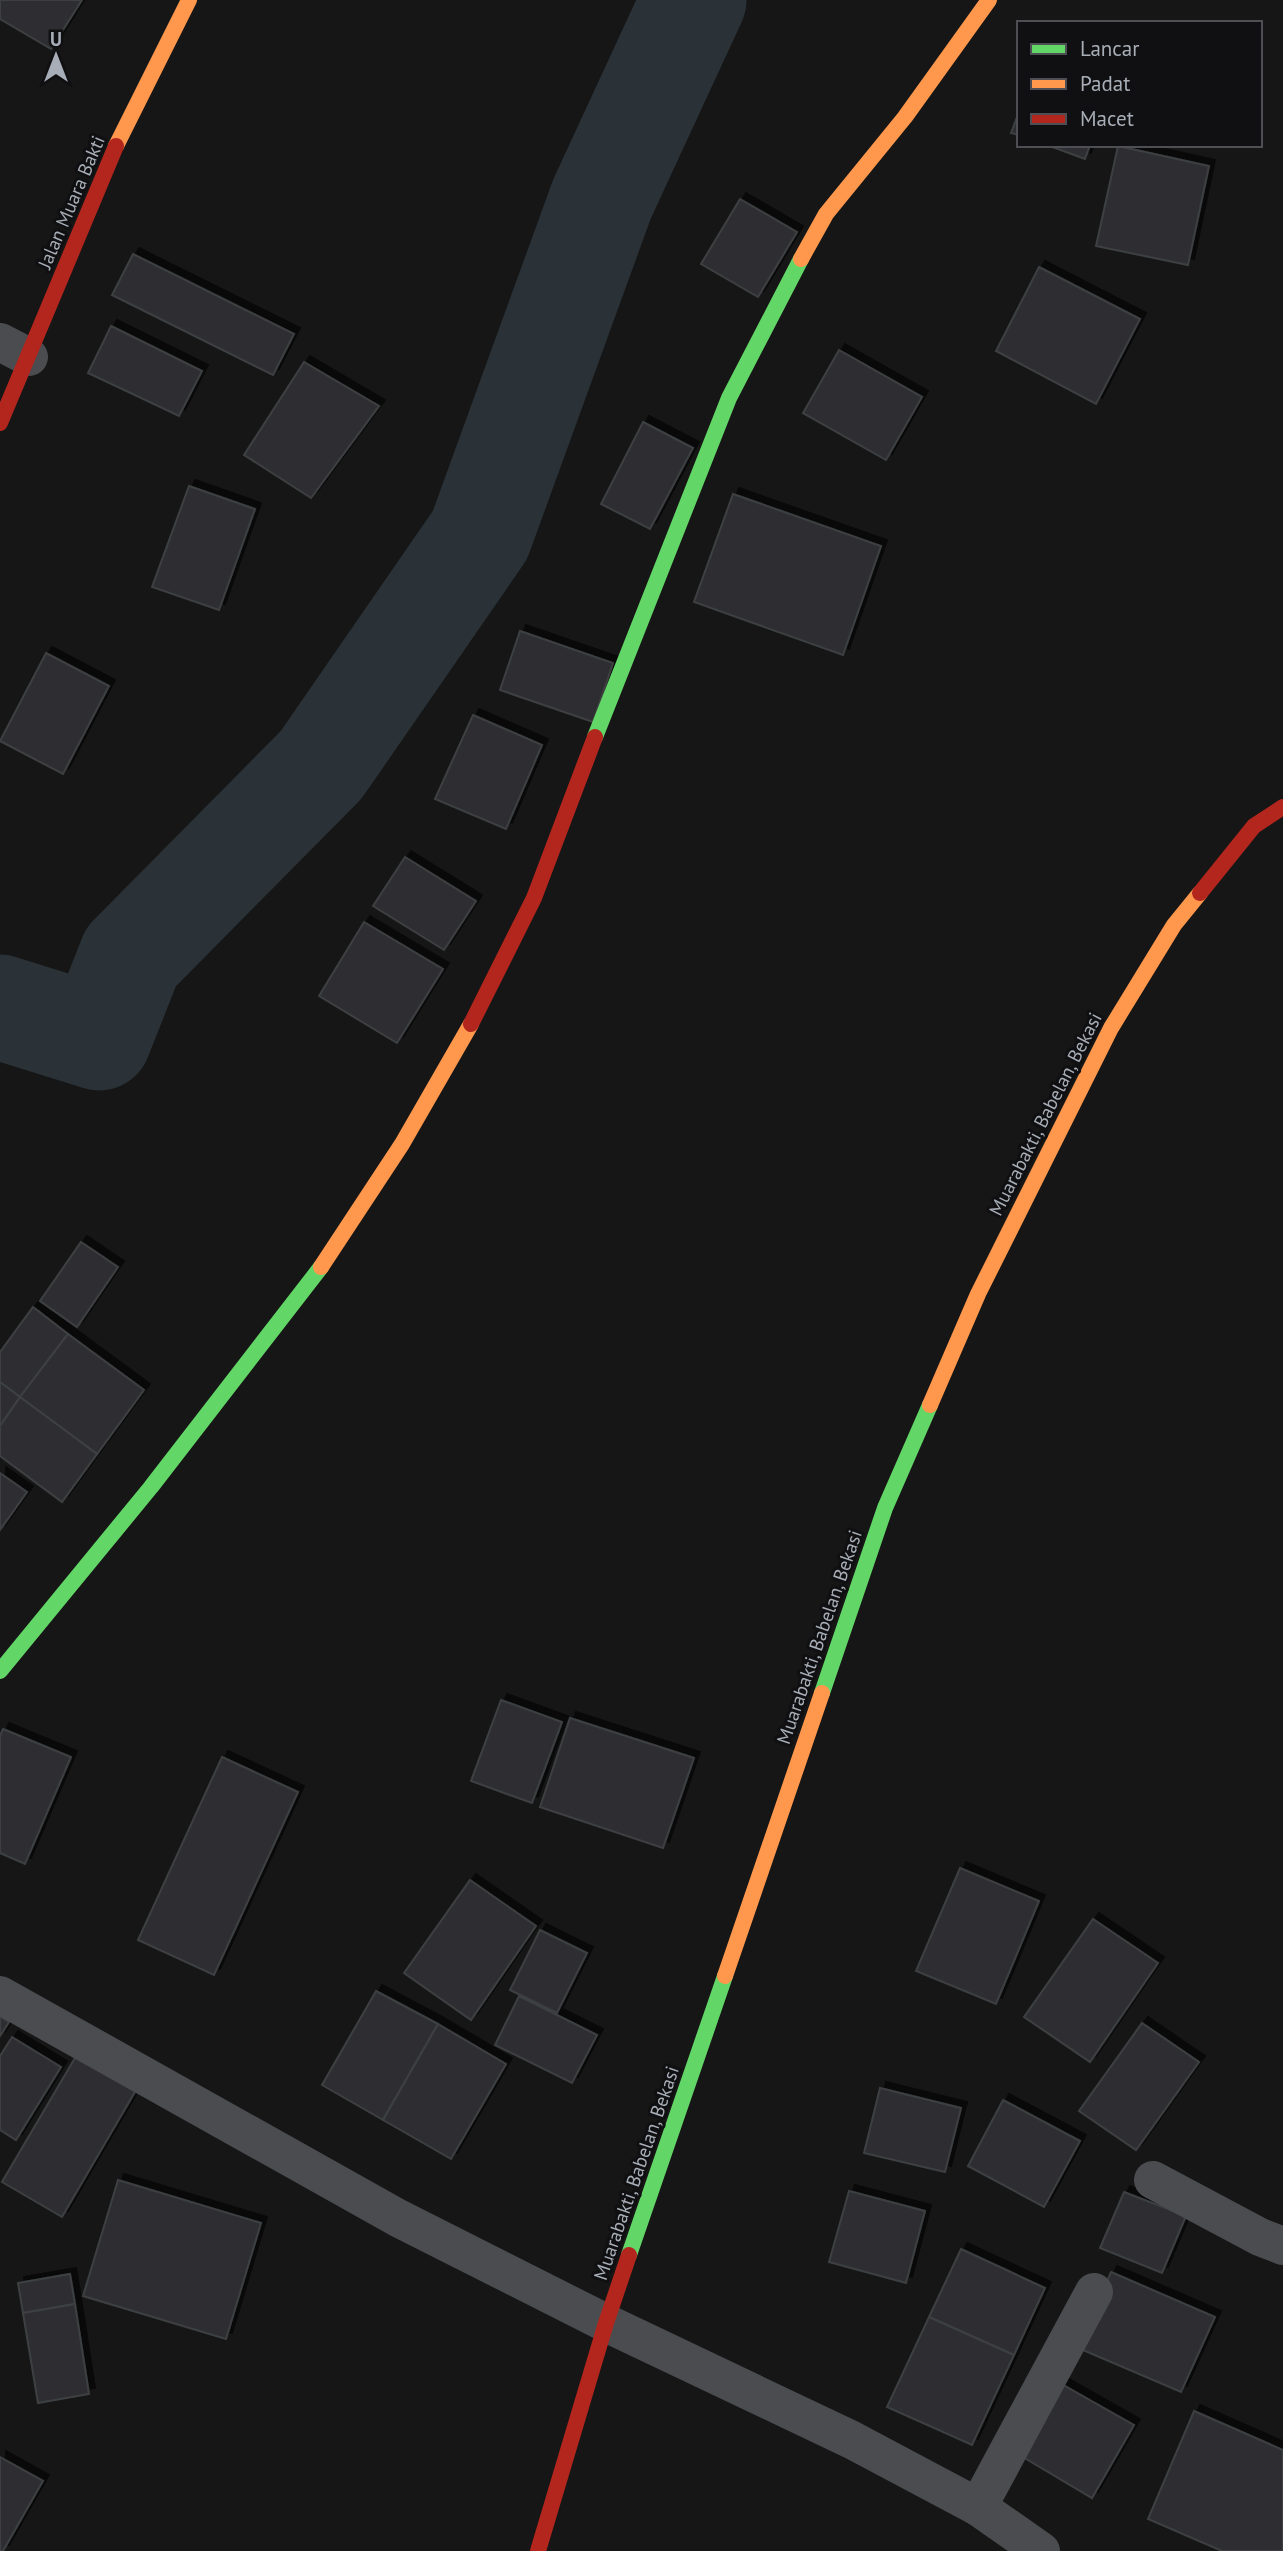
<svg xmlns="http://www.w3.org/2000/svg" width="1283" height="2551" viewBox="0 0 1283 2551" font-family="'PT Sans',sans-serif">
<defs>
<filter id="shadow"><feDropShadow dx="6" dy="-6" stdDeviation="0" flood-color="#0009"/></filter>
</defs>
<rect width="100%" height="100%" fill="#161616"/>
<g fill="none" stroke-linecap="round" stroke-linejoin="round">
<path stroke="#2a3237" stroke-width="105" d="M0,1007L99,1038L131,957L321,765L480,535L602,199L694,0"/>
</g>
<g fill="#2f2f30" stroke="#3e4042" stroke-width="2" filter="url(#shadow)">
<path d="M0,0H82L51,49L0,19Z"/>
<path d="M1019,112V135L1011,133Z"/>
<path d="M1047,145H1090L1085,159Z"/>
<path d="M1118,146L1209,166L1188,265L1096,246Z"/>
<path d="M740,199L797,232L758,297L701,264Z"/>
<path d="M133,254L294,334L273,375L112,295Z"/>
<path d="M1039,267L1140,319L1096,404L996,351Z"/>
<path d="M111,326L202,371L179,416L88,373Z"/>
<path d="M839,350L922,397L886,460L803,413Z"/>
<path d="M304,362L379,406L311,498L244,455Z"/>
<path d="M643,422L693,448L650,529L601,504Z"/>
<path d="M189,486L255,509L219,610L152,587Z"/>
<path d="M733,494L881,546L843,655L694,602Z"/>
<path d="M520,631L613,663L593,722L500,690Z"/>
<path d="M46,653L109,686L63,774L0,741Z"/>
<path d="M473,715L542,745L506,829L435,799Z"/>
<path d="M405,857L476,901L444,950L373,906Z"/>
<path d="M364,922L443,969L397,1043L319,996Z"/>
<path d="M81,1242L118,1267L77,1327L40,1301Z"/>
<path d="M33,1307L68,1334L20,1397L0,1382V1352Z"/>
<path d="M68,1334L144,1390L97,1454L20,1397Z"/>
<path d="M0,1382L20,1397L0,1426Z"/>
<path d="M20,1397L97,1454L62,1502L0,1456V1426Z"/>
<path d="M0,1473L27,1492L0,1530Z"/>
<path d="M501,1700L562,1722L532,1803L471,1781Z"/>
<path d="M570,1718L694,1758L663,1848L540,1807Z"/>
<path d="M3,1729L71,1757L25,1864L0,1853V1736Z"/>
<path d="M222,1757L298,1792L214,1975L138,1940Z"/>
<path d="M960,1868L1039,1901L996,2004L916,1971Z"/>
<path d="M470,1880L536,1926L471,2020L404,1973Z"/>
<path d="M1093,1919L1158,1963L1090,2062L1024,2017Z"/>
<path d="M540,1930L587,1953L557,2013L510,1990Z"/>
<path d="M376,1991L438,2024L383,2120L322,2085Z"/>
<path d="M519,1996L597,2035L572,2083L495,2045Z"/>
<path d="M0,2016L9,2022L0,2036Z"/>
<path d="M1142,2023L1199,2062L1136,2150L1079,2111Z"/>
<path d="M438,2024L506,2064L451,2159L383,2120Z"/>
<path d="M12,2037L61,2067L16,2140L0,2130V2056Z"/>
<path d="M79,2051L139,2085L62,2217L2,2182Z"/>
<path d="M880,2088L961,2108L945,2172L864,2153Z"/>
<path d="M1003,2100L1080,2141L1044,2207L968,2166Z"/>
<path d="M118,2180L261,2223L226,2339L83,2296Z"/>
<path d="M849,2191L925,2211L906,2283L829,2262Z"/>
<path d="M1124,2192L1186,2216L1162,2273L1100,2248Z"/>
<path d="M961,2249L1045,2288L1014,2355L929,2317Z"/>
<path d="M1111,2272L1215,2317L1181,2392L1078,2348Z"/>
<path d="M70,2274L75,2304L23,2313L18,2283Z"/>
<path d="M75,2304L89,2394L38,2403L23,2313Z"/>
<path d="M929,2317L1014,2355L972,2445L887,2407Z"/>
<path d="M1058,2382L1134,2425L1092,2498L1016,2453Z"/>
<path d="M1194,2411L1283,2450V2551H1222L1148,2519Z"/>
<path d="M0,2457L43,2481L3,2551H0Z"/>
</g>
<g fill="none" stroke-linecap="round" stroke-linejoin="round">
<g stroke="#4a4c4f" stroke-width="38">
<path d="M0,342L29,357"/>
<path d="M0,1995L398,2218L606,2323L852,2440L978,2507L1041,2551"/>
<path d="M1153,2180L1260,2237L1283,2246"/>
<path d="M978,2507L1094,2292"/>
</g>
<g stroke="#63d668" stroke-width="16">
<path d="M595,737L729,398L801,259"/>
<path d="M0,1671L151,1487L321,1267"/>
<path d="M822,1693L885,1508L930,1405"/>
<path d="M629,2255L725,1976"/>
</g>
<g stroke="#ff974d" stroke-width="16">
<path d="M116,146L189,0"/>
<path d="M801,259L826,214L905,117L989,0"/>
<path d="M321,1267L402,1144L471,1024"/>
<path d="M930,1405L978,1294L1111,1028L1174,925L1200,893"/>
<path d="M725,1976L822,1693"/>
</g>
<g stroke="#b3261e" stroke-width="16">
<path d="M0,423L116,146"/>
<path d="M1200,893L1254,826L1283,807"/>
<path d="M471,1024L534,898L595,737"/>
<path d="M538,2551L606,2323L629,2255"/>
</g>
</g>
<g text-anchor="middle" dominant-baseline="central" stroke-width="6" stroke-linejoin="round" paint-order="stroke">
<g font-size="19" fill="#a8aeb7" stroke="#101012">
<text transform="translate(71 202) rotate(-67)">Jalan Muara Bakti</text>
<text transform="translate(1045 1114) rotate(-63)">Muarabakti, Babelan, Bekasi</text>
<text transform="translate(819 1637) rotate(-71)">Muarabakti, Babelan, Bekasi</text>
<text transform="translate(636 2173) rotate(-71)">Muarabakti, Babelan, Bekasi</text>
</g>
</g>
<rect x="1017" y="21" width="245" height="126" fill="#101012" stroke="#4d4f54" stroke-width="2"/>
<rect x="1031" y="44" width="35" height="10" fill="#63d668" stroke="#4d4f54" stroke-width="2"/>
<text x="1080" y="56" font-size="21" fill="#a8aeb7">Lancar</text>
<rect x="1031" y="79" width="35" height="10" fill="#ff974d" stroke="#4d4f54" stroke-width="2"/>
<text x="1080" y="91" font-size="21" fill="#a8aeb7">Padat</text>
<rect x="1031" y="114" width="35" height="10" fill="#b3261e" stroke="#4d4f54" stroke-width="2"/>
<text x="1080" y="126" font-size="21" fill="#a8aeb7">Macet</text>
<g transform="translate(56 56)" stroke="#101012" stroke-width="5" paint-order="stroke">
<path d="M0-5L12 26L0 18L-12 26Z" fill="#a8aeb7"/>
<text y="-10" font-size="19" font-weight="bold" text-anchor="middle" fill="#a8aeb7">U</text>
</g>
</svg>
